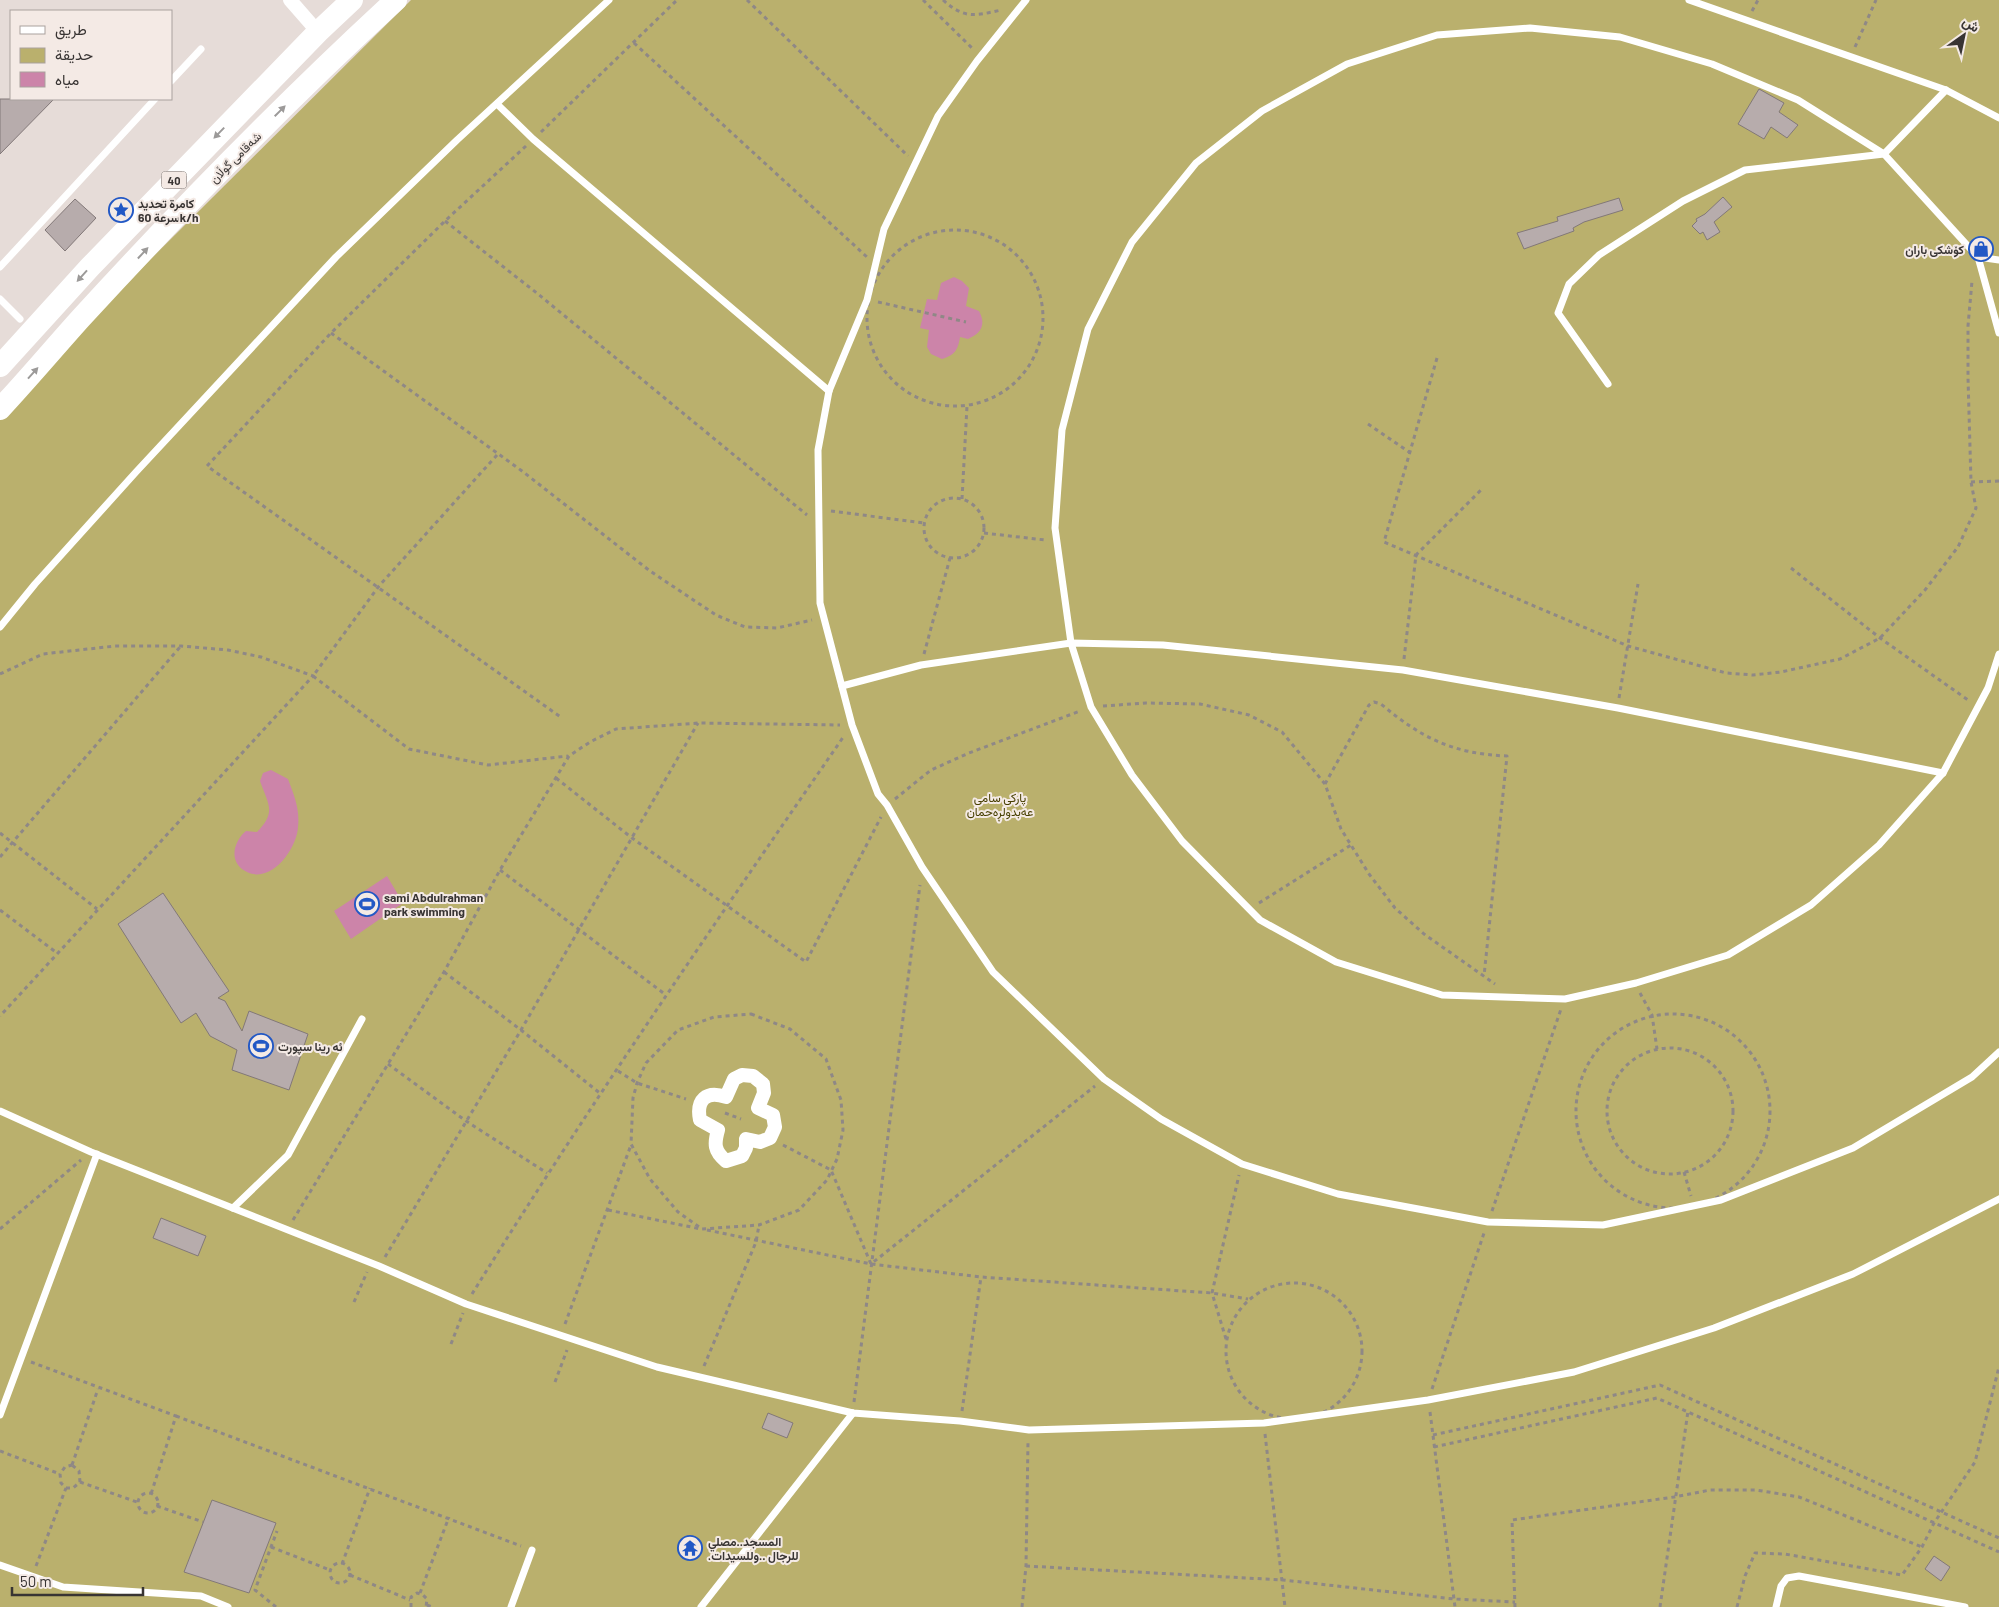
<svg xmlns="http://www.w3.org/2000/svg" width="1999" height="1607" viewBox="0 0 1999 1607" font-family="Barlow,Vazirmatn,sans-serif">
<rect width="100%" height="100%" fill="#e6dcd8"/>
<path fill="#bab06d" d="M411,0H1999V1607H0V409Z"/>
<g fill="#cc84a9">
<path d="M954,277L962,281L969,288L966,306L979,311C986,324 982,333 968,339L960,337C958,350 955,355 942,359L931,354L927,347L929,330L920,328L927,299L937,300L941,283Z"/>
<path d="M271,770L288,779C294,795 300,809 298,827C297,848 272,884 247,872C228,863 233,842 246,831L257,832C277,812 268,804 260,781L263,773Z"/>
<path d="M387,876L403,903L351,939L334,911Z"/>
</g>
<g fill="#b7acac" stroke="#827878">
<path d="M1759,89L1784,103L1779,112L1798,125L1787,138L1771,127L1764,139L1738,124Z"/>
<path d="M0,99H54L0,154Z"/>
<path d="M1723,197L1732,207L1714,222L1720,232L1707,240L1703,232L1700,234L1692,226L1697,221L1696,219L1705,214Z"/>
<path d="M1619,198L1623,210L1584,222L1573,228L1574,231L1524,249L1517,233L1558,221L1557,217Z"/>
<path d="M75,199L96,218L65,251L45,230Z"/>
<path d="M163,893L229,991L218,998L225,1001L242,1031L249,1011L308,1034L289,1090L232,1070L237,1050L210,1036L196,1013L181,1023L118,924Z"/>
<path d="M161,1218L206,1236L198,1256L153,1238Z"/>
<path d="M768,1413L793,1423L787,1438L762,1428Z"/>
<path d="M212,1500L276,1523L249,1593L184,1572Z"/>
<path d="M1934,1556L1950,1567L1941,1581L1925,1569Z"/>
</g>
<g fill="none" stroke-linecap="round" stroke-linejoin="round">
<g stroke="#8f8886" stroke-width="3" stroke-dasharray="4 4" stroke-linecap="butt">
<path d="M747,0L908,156"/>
<path d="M923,0L972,48"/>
<path d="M943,0C964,19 975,16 1001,10"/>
<path d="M1752,11L1758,0"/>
<path d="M634,43L867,257"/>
<path d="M1855,47L1876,0"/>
<path d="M541,132L677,0"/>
<path d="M526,146L445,221L331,333L207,466L562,718"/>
<path d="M445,221L538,294L807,515"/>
<circle cx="955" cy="318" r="88"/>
<path d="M878,302L966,322"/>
<path d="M331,333L522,471L650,571L716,615L745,627L777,628L812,620"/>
<path d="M1437,358L1384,542L1628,646L1726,673L1753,675L1781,672L1840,659L1880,638L1925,590L1958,547L1976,508L1971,482L1968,378V326L1972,281"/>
<path d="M1368,424L1409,452"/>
<path d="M497,455L379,586L313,676L409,749L488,765L568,756"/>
<path d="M1971,482L1999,481"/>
<circle cx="954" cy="528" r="30"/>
<path d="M962,499L967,406"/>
<path d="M831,511L924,523"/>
<path d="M984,533L1045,540"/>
<path d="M1791,568L1880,638L1968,700"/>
<path d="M924,654L950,558"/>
<path d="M1404,659L1416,555L1483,488"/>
<path d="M0,674L43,654L115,646H181L228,650L261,657L313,676L0,1016"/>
<path d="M1619,698L1638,584"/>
<path d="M1103,706L1146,703L1200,704L1249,715L1282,732L1325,784L1341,829L1369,874L1395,908L1424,934L1495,984"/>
<path d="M556,778L632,838L806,962L881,817"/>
<path d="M1325,784L1369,705L1374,702L1381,704C1421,738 1454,754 1507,756L1484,976"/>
<path d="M895,799L931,770L969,753L1080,711"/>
<path d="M0,833L97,909"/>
<path d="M0,857L180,647"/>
<path d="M500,870L666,995"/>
<path d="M1259,903L1351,845"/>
<path d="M0,910L57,953"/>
<path d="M444,972L521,1030L601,1094"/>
<path d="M1640,993L1652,1015L1657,1049"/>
<circle cx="1673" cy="1111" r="97"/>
<path d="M751,1014L790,1029L826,1059L841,1100L843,1130L837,1159L827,1180L799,1210L759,1225L702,1229L678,1212L650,1179L631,1144L633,1098L637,1083L646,1063L678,1030L714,1017Z"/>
<circle cx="1670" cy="1111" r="63"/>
<path d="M388,1064L466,1121L547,1173"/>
<path d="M618,1071L637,1083L686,1099"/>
<path d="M725,1113L741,1119"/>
<path d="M783,1145L831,1170L871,1264L1095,1086"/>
<path d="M1684,1172L1691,1196"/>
<path d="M608,1210L701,1229"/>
<path d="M1492,1211L1561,1009"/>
<path d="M293,1220L444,972L500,870L569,756L590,742L616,729L699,723L840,725"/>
<path d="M0,1229L81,1160"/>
<path d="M707,1230L871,1264L981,1277L1212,1293L1248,1299"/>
<path d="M385,1257L521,1030L698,723"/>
<circle cx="1294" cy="1351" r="68"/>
<path d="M472,1294C590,1104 717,920 844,736"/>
<path d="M354,1302L367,1272"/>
<path d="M565,1324L631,1145"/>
<path d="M1226,1339L1212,1293L1239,1175"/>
<path d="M451,1344L463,1313"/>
<path d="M31,1362L176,1416L151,1494"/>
<path d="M704,1366L756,1242L759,1225"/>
<path d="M555,1382L567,1350"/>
<path d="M1432,1389L1484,1233"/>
<path d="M854,1402L920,885"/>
<path d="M962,1411L981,1277"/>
<path d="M1430,1412L1455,1607"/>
<path d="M176,1416L521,1546"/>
<path d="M1265,1434L1285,1607"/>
<path d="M1433,1435L1660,1385L1999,1538"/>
<path d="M1434,1447L1657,1398L1999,1552"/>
<path d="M0,1451L60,1474"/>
<path d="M72,1465L98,1389"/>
<path d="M80,1482L137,1502"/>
<path d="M66,1488H73L80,1482L79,1471L72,1465"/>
<circle cx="148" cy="1503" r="10"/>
<path d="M157,1506L203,1522"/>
<path d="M271,1547L330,1570"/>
<circle cx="340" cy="1573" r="10"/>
<path d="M342,1564L370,1488"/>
<path d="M36,1566L66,1488L61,1483L60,1474L65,1467L72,1465"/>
<path d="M1026,1566L1283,1580L1454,1599L1515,1602"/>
<path d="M350,1575L410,1600"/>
<path d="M420,1593L449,1517"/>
<path d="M427,1605L432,1607"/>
<path d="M276,1607L255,1590L277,1531"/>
<path d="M411,1607V1597L417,1593L423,1595L427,1599L426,1607"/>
<path d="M1022,1607L1026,1566L1028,1441"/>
<path d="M1515,1607L1512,1520L1674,1497L1710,1490H1756L1799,1497L1922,1547"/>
<path d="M1660,1607L1688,1411"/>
<path d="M1737,1607L1745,1576L1755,1553L1785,1554L1902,1575L1922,1547L1934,1523L1975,1462L1999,1367"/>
</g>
<g stroke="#fff" stroke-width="7">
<path d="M1026,0L977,61L938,116L884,229L867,300L829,391L818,450L820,603L852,725L878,794L887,805L922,867L993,972L1104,1079L1161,1119L1242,1164L1338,1194L1488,1222L1603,1225L1721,1200L1853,1148L1972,1077L1999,1052"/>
<path d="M1689,0L1946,90L1999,118"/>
<path d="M171,81L201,49"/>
<path d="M497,104L533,139L829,391"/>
<path d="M1978,257L1999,260"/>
<path d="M0,267L155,99"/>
<path d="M0,299L20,319"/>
<path d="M1999,333L1978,257L1884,154L1798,100L1712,64L1620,37L1530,28L1437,35L1347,64L1262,111L1196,163L1132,242L1088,329L1062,430L1055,528L1071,643L1091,707L1132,775L1182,841L1260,920L1336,962L1442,995L1565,999L1636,983L1728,955L1811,905L1879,845L1943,773L1988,688L1999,654"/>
<path d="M1608,384L1558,313L1569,284L1599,255L1683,201L1745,170L1884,154L1946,90"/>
<path d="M0,627L35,584L136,472L336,257L457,140L609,0"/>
<path d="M842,686L921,665L1071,643L1163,645L1403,670L1618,708L1943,773"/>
<path d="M0,1111L91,1152L379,1266L466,1304L657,1367L853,1413L960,1421L1029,1430L1264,1423L1428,1400L1574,1372L1714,1328L1853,1274L1999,1199"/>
<path d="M233,1208L288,1155L362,1019"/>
<path d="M0,1415L97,1154"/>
<path d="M0,1565L63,1587L201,1596L228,1607"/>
<path d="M511,1607L532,1550"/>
<path d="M701,1607L853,1413"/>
<path d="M1776,1607L1781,1586L1787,1578L1799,1576L1965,1607"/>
</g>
<g stroke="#fff" stroke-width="14">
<path d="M290,0L318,32"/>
<path d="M742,1075L753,1076L763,1084L764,1093L758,1108L773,1115L775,1127L770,1138L760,1142L746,1139V1148L742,1156L726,1161C714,1151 714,1144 718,1130L700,1120C696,1100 706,1090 726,1097L734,1079Z"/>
</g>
<g stroke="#fff" stroke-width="22">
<path d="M0,366L90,267L318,32L352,0"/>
<path d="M0,409C28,379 54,348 81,318C182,208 286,101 396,0"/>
</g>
</g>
<defs><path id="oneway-solid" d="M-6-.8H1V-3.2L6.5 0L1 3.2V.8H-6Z" transform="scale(1.25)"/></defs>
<g fill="#9c9a99">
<use href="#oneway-solid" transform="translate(280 111) rotate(-45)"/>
<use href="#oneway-solid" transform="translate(219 133) rotate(134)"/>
<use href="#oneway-solid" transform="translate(143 253) rotate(-47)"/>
<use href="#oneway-solid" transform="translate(82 276) rotate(132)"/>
<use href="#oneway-solid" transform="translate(33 373) rotate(-48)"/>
</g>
<defs>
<symbol id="sight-ring" viewBox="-11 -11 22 22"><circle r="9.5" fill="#f4eae5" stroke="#2258c5" stroke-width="1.5"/><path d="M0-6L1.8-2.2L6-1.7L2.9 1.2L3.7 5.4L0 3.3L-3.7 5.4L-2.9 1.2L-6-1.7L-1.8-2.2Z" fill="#2258c5"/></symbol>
<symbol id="shop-ring" viewBox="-11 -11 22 22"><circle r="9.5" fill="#f4eae5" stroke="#2258c5" stroke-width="1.5"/><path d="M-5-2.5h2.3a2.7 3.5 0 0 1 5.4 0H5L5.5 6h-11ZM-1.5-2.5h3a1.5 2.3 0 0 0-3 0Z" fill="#2258c5"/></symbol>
<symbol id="stadium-ring" viewBox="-11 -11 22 22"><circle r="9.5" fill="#f4eae5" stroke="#2258c5" stroke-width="1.5"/><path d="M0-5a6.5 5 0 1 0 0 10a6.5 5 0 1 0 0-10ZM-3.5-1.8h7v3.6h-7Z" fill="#2258c5"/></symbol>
<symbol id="temple-ring" viewBox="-11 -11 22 22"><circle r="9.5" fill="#f4eae5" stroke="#2258c5" stroke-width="1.5"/><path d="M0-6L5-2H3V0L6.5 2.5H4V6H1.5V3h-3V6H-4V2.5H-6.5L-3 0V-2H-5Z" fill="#2258c5"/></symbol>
</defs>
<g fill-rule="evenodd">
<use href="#sight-ring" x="107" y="196" width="28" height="28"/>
<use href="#shop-ring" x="1967" y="235" width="28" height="28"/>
<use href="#stadium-ring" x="353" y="890" width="28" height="28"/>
<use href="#stadium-ring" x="247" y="1032" width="28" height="28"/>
<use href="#temple-ring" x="676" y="1534" width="28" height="28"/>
</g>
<g text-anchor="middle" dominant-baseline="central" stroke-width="4" stroke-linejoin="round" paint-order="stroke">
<rect fill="#f4eae5" stroke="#706b68" stroke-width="1" x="161.5" y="171.5" width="25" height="17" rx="4"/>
<g font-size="11" font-weight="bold" fill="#383433">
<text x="174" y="180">40</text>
</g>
<g font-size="12" fill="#383433" stroke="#f4eae5">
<text transform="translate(235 157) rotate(-45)">شەقامی گوڵان</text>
</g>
<g font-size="12" font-weight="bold" fill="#383433" stroke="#f4eae5" text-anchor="start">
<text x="138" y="203">كامرة تحديد<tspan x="138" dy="14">سرعة 60k/h</tspan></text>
<text x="1964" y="249" text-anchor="end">کۆشکی باران</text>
<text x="384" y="897">sami Abdulrahman<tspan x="384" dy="14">park swimming</tspan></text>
<text x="278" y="1046">ئه رينا سپورت</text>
<text x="708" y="1541">المسجد..مصلي<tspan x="708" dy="14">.للرجال ..وللسيدات</tspan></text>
</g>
<g font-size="12" fill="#473f00" stroke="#f4eae5">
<text x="1000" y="797">پارکی سامی<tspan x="1000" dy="14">عەبدولڕەحمان</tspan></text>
</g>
</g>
<rect x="10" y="10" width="162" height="90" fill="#f4eae5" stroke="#a9a19e"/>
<rect x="20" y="26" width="25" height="8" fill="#ffffff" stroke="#a9a19e"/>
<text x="55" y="35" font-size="15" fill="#383433">طريق</text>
<rect x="20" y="48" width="25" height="15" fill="#bab06d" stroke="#a9a19e"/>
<text x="55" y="60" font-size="15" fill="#383433">حديقة</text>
<rect x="20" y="72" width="25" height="15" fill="#cc84a9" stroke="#a9a19e"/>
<text x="55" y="85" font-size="15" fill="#383433">مياه</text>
<g transform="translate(1964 35) rotate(33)" stroke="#f4eae5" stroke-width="4" paint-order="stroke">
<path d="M0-4L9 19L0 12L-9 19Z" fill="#383433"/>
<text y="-8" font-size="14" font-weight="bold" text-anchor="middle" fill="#383433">ش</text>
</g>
<path d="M12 1587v8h131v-8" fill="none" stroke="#383433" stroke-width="2.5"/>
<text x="20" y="1587" font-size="15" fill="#383433" stroke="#f4eae5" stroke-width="4" paint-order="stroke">50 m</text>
</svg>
